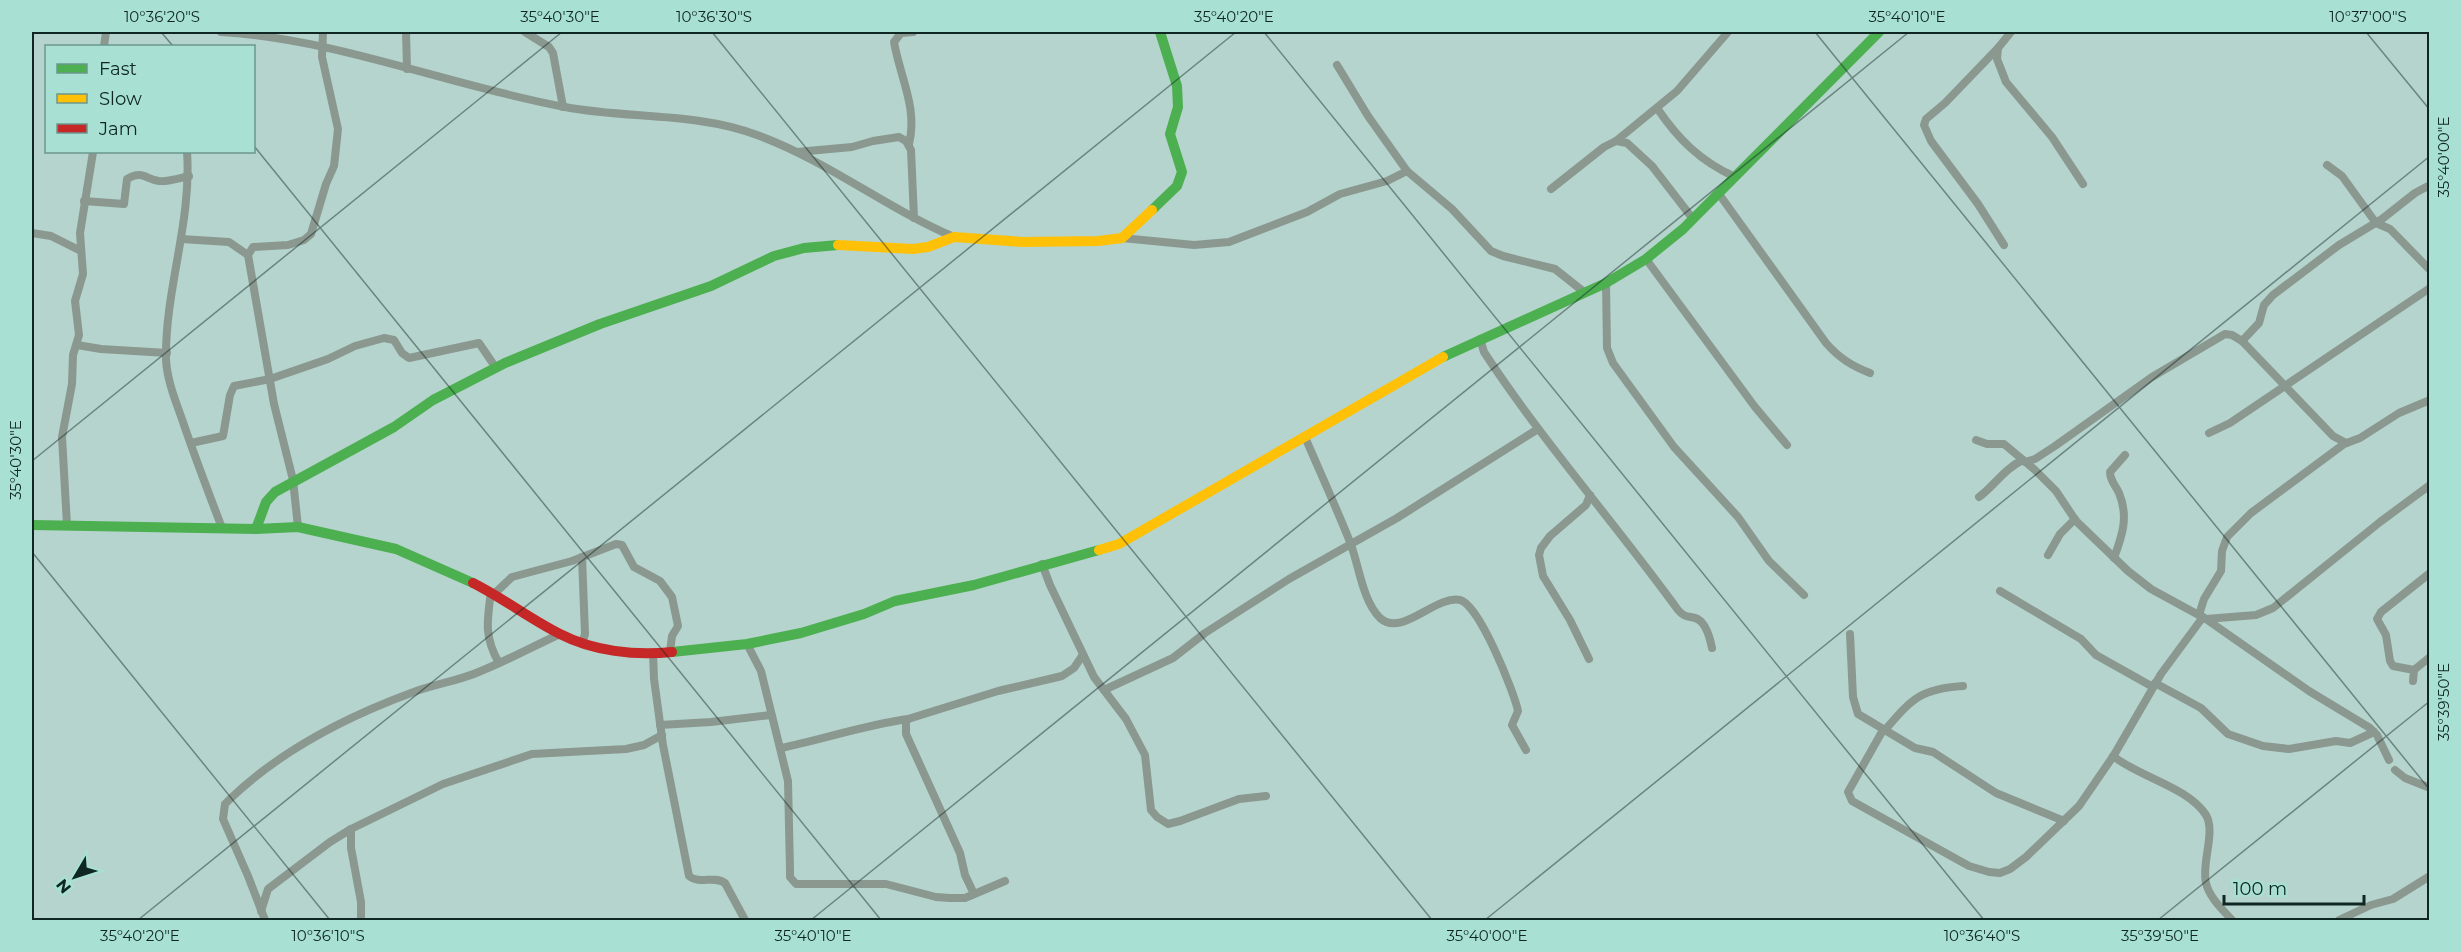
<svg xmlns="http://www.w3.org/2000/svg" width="2461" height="952" viewBox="0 0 2461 952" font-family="Montserrat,sans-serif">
<rect width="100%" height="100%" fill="#b5d4cd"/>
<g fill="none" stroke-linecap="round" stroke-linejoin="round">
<g stroke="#8a9890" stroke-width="8">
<path d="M221,32C338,39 450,86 565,107C627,119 697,112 757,135C826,160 886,208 954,237"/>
<path d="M406,32L407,69"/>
<path d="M525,32L549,47L553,53L563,107"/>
<path d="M2011,32L1998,48L1997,59L2006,82L2052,137L2083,184"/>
<path d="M104,46L106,32"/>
<path d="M1998,48L1945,103L1926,119L1924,125L1931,141L1978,204L2004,245"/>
<path d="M1337,65L1368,116L1407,171L1452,209L1491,251L1503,256L1555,269L1584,292"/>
<path d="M1657,108C1678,139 1700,161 1735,177"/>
<path d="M1616,141L1677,91L1728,32"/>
<path d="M909,144C918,108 900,77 894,42L901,33L913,32"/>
<path d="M187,152C192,222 165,289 166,359C167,382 177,404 184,425C196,460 209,494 222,528"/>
<path d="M797,152L852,147L873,141L899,137L906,141L911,150L914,218"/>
<path d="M2327,165L2342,176L2376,223L2390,229L2430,270"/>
<path d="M1551,189L1604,147L1616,141L1627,143L1652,166L1693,219"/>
<path d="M1719,194L1826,343C1839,358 1852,366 1870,373"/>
<path d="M84,201L124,204L127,179C143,170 145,179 159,181C168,182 180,178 189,176"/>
<path d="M32,233L51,236L81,251"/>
<path d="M1122,238L1194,245L1229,242L1307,212L1340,194L1387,181L1407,171"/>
<path d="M181,239L229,242L248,255"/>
<path d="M1646,259L1755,407L1787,445"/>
<path d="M1606,283L1607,348L1613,363L1674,447L1738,517L1769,561L1804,595"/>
<path d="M1480,339L1484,352C1543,442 1615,523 1678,610C1684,617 1687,616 1695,618C1706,621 1710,638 1712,648"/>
<path d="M2242,341L2259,323L2264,305L2273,295L2339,245L2382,219L2415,193L2430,185"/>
<path d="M77,345L101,349L167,353"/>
<path d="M2209,433L2230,423L2430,288"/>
<path d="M1305,437C1320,472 1336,507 1350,542C1359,565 1362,600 1380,618C1402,638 1435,595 1460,600C1479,604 1514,692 1518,711L1512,725L1526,750"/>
<path d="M1976,440L1987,444H2004L2035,470L2056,491L2076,521L2128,571L2151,589L2206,619L2309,691L2370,728L2377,735L2389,760"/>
<path d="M191,443L223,436L230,395L234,386L270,379L328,359L355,346L384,338L394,340L402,353L409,358L479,343L496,368"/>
<path d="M2025,462L2035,459L2055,446L2152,377L2225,334L2232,335L2242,341L2333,436L2346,443"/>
<path d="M1979,497C1994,486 2005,468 2023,460"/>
<path d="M67,525L62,437L72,384L73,355L79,335L75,301L83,274L80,233L93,152"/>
<path d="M298,527L293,480L274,404L248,255L253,247L288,245L304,240L311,234L326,184L334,166L338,129L322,57L323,32"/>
<path d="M2048,555L2060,534L2075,519"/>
<path d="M582,557L585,634L582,644"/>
<path d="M2114,558C2122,536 2129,517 2119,493C2116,486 2110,481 2110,472L2125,455"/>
<path d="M1042,564L1050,585L1094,677L1126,719L1145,755L1151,810L1157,817L1168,824L1180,821L1239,799L1266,796"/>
<path d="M2000,591L2081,639L2096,655L2153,687"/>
<path d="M491,592C487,621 484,637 499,663"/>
<path d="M494,594L512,577L572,561L616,544L622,545L634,567L660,581L672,597L678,626L672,636L670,652"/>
<path d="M2199,615L2204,599L2221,571L2222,551L2227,537L2251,513L2344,444L2360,438L2399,413L2430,400"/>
<path d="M2206,619L2256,615L2273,608L2380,522L2430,485"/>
<path d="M1850,634L1853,697L1858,714L1915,748L1933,752L1996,793L2064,821"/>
<path d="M747,644L761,671L788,781L790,870V877L796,884H886L936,897L950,898H965L1005,881"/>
<path d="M653,653L654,679L663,745L689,876C700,885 714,875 725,883L745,920"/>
<path d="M1589,659L1570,620L1543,576L1539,555L1541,548L1550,536L1586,505L1590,495"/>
<path d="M2414,670L2430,657"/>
<path d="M2413,681L2414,670L2393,666L2390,661L2386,635L2377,619L2381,612L2430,573"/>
<path d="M2155,683L2201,708L2228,734L2263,746L2289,749L2336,741L2350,743L2374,732"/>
<path d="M1104,690L1173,658L1205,633L1289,579L1397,518L1538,429"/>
<path d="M660,725L711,722L771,715"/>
<path d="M1883,730L1848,792L1852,801L1969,866L1989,872L2000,873L2010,869L2026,857L2079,806L2114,755L2161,674L2203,617"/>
<path d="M1884,731C1912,699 1919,689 1963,686"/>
<path d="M781,748C824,739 865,725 908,719"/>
<path d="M2113,756C2139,777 2188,787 2206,815C2216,832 2201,864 2206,883C2209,897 2223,910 2232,920"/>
<path d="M2395,770L2405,778L2430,788"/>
<path d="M351,829V848L361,902V920"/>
<path d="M974,894L965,875L960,853L906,734V722L908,719L998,691L1062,676L1074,668L1082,656"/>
<path d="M261,911L268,889L330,842L351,829L443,784L532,754L626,749L644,745L662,735"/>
<path d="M265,920L248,876L223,819L225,804L230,799C281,750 346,717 411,693C434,684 459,681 481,671C508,660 534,646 560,634"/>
<path d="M2339,920L2371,905L2393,899L2430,876"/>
</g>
<g stroke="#4caf50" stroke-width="10">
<path d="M1152,210L1177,186L1182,172L1170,134L1178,107L1177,86L1160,32"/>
<path d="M1443,357L1606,283L1646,259L1683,229L1879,32"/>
<path d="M32,525L256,529L298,527L396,549L473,583"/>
<path d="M256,529L266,502L275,492L394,427L433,400L505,363L600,324L711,286L774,256L804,248L838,245"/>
<path d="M672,652L747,644L801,633L864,614L895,601L974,585L1099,550"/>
</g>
<g stroke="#ffc107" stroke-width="10">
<path d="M838,245L913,249L928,247L954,237L1023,242L1098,241L1122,238L1152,210"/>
<path d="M1099,550L1119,544L1443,357"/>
</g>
<path stroke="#c62828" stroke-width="10" d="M473,583C503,598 530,619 560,634C593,651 635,656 672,652"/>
</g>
<path fill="none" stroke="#0f2622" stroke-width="1.5" stroke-opacity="0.45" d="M161,32L173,46M712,32L1432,920M1264,32L1984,920M1815,32L2430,790M2366,32L2430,110M254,146L881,920M32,461L562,32M32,552L330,920M138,920L1236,32M811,920L1909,32M1485,920L2430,156M2158,920L2430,701"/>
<rect width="2461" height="952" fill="none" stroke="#a8e1d4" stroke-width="66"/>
<rect x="45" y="45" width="210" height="108" fill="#a8e1d4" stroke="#6b968d" stroke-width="1.5"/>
<rect x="57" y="64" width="30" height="9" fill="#4caf50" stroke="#6b968d" stroke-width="1.5"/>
<text x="99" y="75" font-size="18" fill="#0f2622">Fast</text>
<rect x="57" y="94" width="30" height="9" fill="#ffc107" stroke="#6b968d" stroke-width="1.5"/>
<text x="99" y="105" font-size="18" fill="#0f2622">Slow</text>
<rect x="57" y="124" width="30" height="9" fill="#c62828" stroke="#6b968d" stroke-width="1.5"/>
<text x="99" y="135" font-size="18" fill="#0f2622">Jam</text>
<g transform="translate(75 877) rotate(231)" stroke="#a8e1d4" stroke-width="4.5" paint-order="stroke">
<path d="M0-4.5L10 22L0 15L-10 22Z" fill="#0f2622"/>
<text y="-9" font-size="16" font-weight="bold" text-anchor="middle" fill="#0f2622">N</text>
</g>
<path d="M2224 895v9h140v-9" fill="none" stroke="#0f2622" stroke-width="3"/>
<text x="2233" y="895" font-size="18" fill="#0f2622" stroke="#a8e1d4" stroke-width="4.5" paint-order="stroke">100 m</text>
<rect x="33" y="33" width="2395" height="886" fill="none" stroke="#0f2622" stroke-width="2"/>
<g font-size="15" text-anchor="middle" fill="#0f2622">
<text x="162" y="22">10°36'20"S</text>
<text x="560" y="22">35°40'30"E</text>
<text x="714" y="22">10°36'30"S</text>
<text x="1234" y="22">35°40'20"E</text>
<text x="1907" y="22">35°40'10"E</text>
<text x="2368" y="22">10°37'00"S</text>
<text transform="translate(2444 157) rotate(-90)" y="5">35°40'00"E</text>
<text transform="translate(16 460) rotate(-90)" y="5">35°40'30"E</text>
<text transform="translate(2444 702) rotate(-90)" y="5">35°39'50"E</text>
<text x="140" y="941">35°40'20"E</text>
<text x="328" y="941">10°36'10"S</text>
<text x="813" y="941">35°40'10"E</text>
<text x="1487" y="941">35°40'00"E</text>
<text x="1982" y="941">10°36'40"S</text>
<text x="2160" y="941">35°39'50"E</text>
</g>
</svg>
